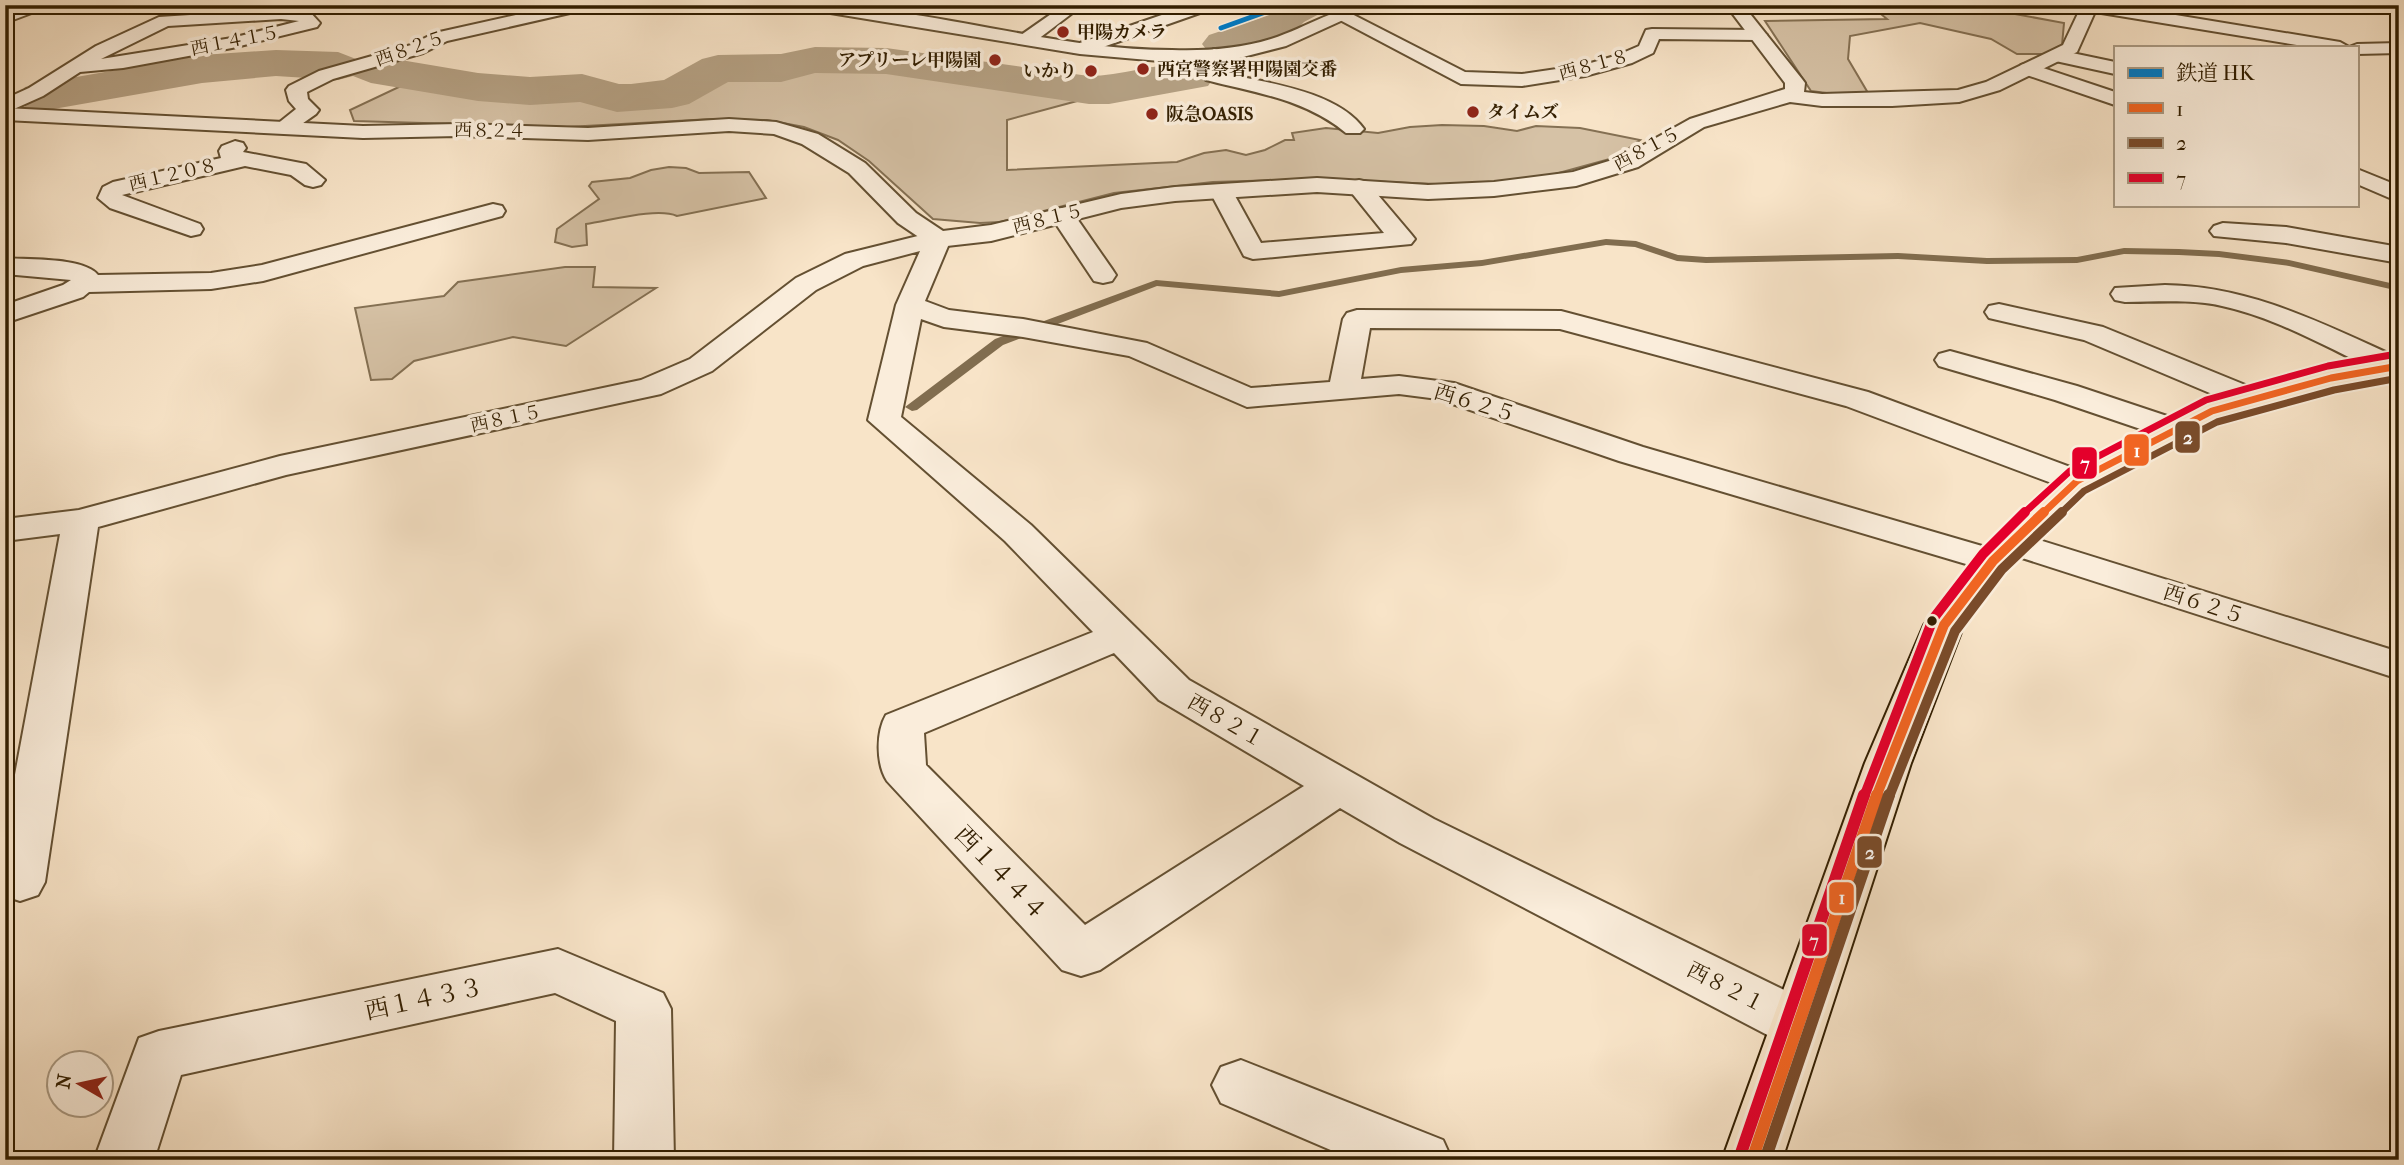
<svg xmlns="http://www.w3.org/2000/svg" width="2404" height="1165" viewBox="0 0 2404 1165" font-family="'IM FELL French Canon','Noto Serif JP',serif">
<rect width="100%" height="100%" fill="#f8e4c8"/>
<filter id="stains"><feTurbulence type="fractalNoise" baseFrequency=".00286" numOctaves="4"/><feColorMatrix values="0 0 0 0 .2 0 0 0 0 .09 0 0 0 0 .02 0 0 0 .5 -.17"/></filter>
<radialGradient id="worn" r=".72"><stop offset=".6" stop-color="#630" stop-opacity="0"/><stop offset="1" stop-color="#630" stop-opacity=".3"/></radialGradient>
<g fill="#d6c2a6" stroke="#847053" stroke-width="2">
<path d="M164,5H255L237,10L193,13L195,10L151,11Z"/>
<path d="M1870,5H1966L2064,23L2062,45L2044,54H2017L1991,39L1920,23L1850,36L1848,59L1868,93L1842,95L1811,91L1765,21L1887,19Z"/>
<path d="M835,57H878L1094,88L1077,101L1007,120V170L1177,162L1204,153L1226,150L1246,155L1265,150L1285,140H1294L1292,133L1326,128L1378,133L1410,127L1442,125L1484,126L1517,131L1536,126L1580,128L1640,140L1617,157L1555,174L1509,181L1459,185L1317,179L1213,182L1114,193L1000,222L980,223L933,219L869,161L838,140L804,127L767,120L712,119L567,127L354,121L350,110L403,85L435,81L583,93L651,92L680,83L706,68L771,66Z"/>
<path d="M669,167L686,168L699,173L749,172L766,198L677,216C657,207 609,221 586,224L587,245L572,247L555,242L557,229L599,199L589,186L592,182L630,178L651,170Z"/>
<path d="M565,267H595L593,287L656,288L566,346L513,337L414,361L392,379L371,380L355,308L444,296L458,282Z"/>
</g>
<g fill="none" stroke-linecap="round" stroke-linejoin="round">
<path fill="#816d4f" fill-rule="evenodd" d="M1606,239L1636,241L1678,255L1706,257L1898,253L1987,258L2077,257L2124,248L2179,249L2219,251L2289,260L2399,285V291L2289,266L2219,257L2179,255L2124,254L2077,263L1987,264L1898,259L1706,263L1677,261L1635,247L1606,245L1482,266L1401,273L1279,297L1157,286L1003,345L917,410L912,411L905,407L995,339L1156,280L1279,291L1401,267L1482,260Z"/>
<g fill="#b5a184" fill-rule="evenodd">
<path d="M1275,5H1327L1321,13L1304,22L1290,36L1224,57L1209,53L1202,44L1209,35L1260,18Z"/>
<path d="M815,47L886,48L1089,76C1128,76 1171,57 1208,66L1215,76L1208,86L1109,104H1089L886,74L815,73L781,82H728L689,104L672,108L617,112L580,102L530,105L478,101L371,83L353,76L338,80L276,76L202,83L42,111L25,107L18,97L25,87L42,83L202,55L276,50L338,52L356,59L371,55L478,73L530,77L582,74L619,84H631L664,80L702,59L718,55L781,54Z"/>
</g>
<defs>
<g id="minor">
<path d="M23,5H47L45,8L5,23V12Z"/>
<path d="M560,5H591L583,10L447,41L423,53L333,79L307,92L308,99L319,110L316,114L289,133H275L271,129L296,109L289,101L286,90L289,86L319,71L411,45L435,33Z"/>
<path d="M1064,5H1083L1033,43H1021L1018,39L1021,35Z"/>
<path d="M1191,5H1216L1214,8L1086,53H1074L1071,49L1074,45Z"/>
<path d="M2115,5L2340,42L2349,47H2309L2089,11L2081,6Z"/>
<path d="M281,9L309,11L320,23L317,27L232,48L123,68L80,72L43,96L5,113V99L29,88L96,46L159,17ZM281,19L299,21L232,38L101,59L168,26Z"/>
<path d="M1344,10L1465,72L1522,74L1584,65L1618,55L1639,46L1646,30L1652,29L1758,30L1767,35L1758,40L1659,39L1653,53L1632,63L1585,76L1522,86L1461,84L1338,19L1336,15L1338,11Z"/>
<path d="M2399,43V53L2357,54V47H2349L2357,44Z"/>
<path d="M1214,49L1220,51L1230,60L1224,73C1266,83 1337,91 1364,129L1360,133H1346C1305,99 1256,93 1206,80L1203,76L1211,61L1205,55Z"/>
<path d="M2058,50L2115,62V74L2051,60L2049,56L2051,52Z"/>
<path d="M2028,63L2115,92V105L2021,73L2019,69L2021,65Z"/>
<path d="M235,141L243,143L246,148L243,152L306,164L325,180L321,185L313,187L305,185L291,175L245,166L122,195L200,224L203,229L200,234L191,236L110,208L98,198L103,187L113,182L221,158L219,151L222,146Z"/>
<path d="M2357,169L2399,186V202L2357,184Z"/>
<path d="M1359,180L1367,182L1411,234L1415,239L1411,244L1253,259L1244,256L1209,190L1213,185H1229L1261,243L1384,233L1347,187L1351,182Z"/>
<path d="M493,204L502,206L505,211L502,216L263,281L211,289L89,292L83,297L5,323V305L63,285L71,280L5,274V258C28,260 84,257 98,275L211,273L262,265Z"/>
<path d="M1062,208L1071,210L1112,269L1116,275L1112,281L1103,283L1094,281L1050,215L1053,210Z"/>
<path d="M2223,223L2286,227L2399,247V263L2286,243L2214,236L2210,231L2214,226Z"/>
<path d="M938,231L947,234L951,239L925,301L949,310L1023,319L1147,343L1251,388L1330,382L1343,319L1347,313L1357,310L1561,311L1868,392L2089,474L2094,481L2089,488L2077,491L2065,488L1846,406L1560,329L1370,328L1361,379L1399,376L1454,383L1643,447L2006,553L2012,561L2006,569L1993,572L1619,461L1438,399L1399,394L1247,407L1129,356L1023,337L944,327L921,319L901,417L1031,525L1189,680L1434,819L1817,1006L1825,1023L1817,1040L1797,1046L1777,1040L1400,843L1340,808L1100,970L1081,976L1062,970L887,781C876,764 876,732 886,715L1093,632L1005,541L868,420L896,305L920,251L863,266L816,290L712,371L661,394L286,475L98,527L45,882L38,895L20,901L5,896V828L60,534L5,541V519L79,510L280,456L641,380L690,359L796,278L845,254ZM1114,653L1159,700L1304,786L1085,925L926,765L924,733Z"/>
<path d="M2165,285C2251,286 2323,324 2399,358V375L2382,373C2331,350 2278,318 2222,306C2191,299 2157,302 2125,302L2115,300L2111,294L2115,288Z"/>
<path d="M1999,304L2103,327L2265,393L2270,400L2265,407L2254,409L2243,407L2084,340L1989,318L1985,312L1989,306Z"/>
<path d="M1950,351L2077,386L2188,423L2192,430L2188,437L2176,440L2164,437L2055,400L1939,366L1935,360L1939,354Z"/>
<path d="M2010,531L2399,652V679L1997,550L1992,542L1997,534Z"/>
<path d="M558,949L663,993L671,1009L674,1160H614L616,1021L555,993L181,1075L154,1160H94L139,1038L159,1031Z"/>
<path d="M1241,1060L1443,1140L1452,1160H1354L1221,1103L1212,1085L1221,1067Z"/>
</g>
<g id="tertiary">
<path d="M804,5C927,5 1048,50 1172,50C1205,51 1239,49 1271,39C1309,27 1336,5 1376,5L1286,46L1239,58L1171,62L1080,54L812,10Z"/>
<path d="M1726,5H1743L1802,79L1805,83L1804,92L1822,94L1958,90L1986,82L2063,45L2082,5H2098L2077,52L2000,90L1959,102L1892,106H1822L1790,102L1704,127L1638,167L1576,186L1494,196L1428,199L1317,192L1175,201L1121,208L991,241L938,247L929,244L898,223L849,173L802,144L774,134L729,131L588,140L458,136L363,138L5,120V108L363,126L458,124L588,128L729,119L776,122L818,134L865,163L916,213L943,231L991,225L1121,194L1175,187L1317,178L1428,185L1494,182L1573,172L1622,157L1690,119L1785,89V83Z"/>
</g>
<path id="primary" d="M2399,357V375L2334,387L2223,418L2089,488L2006,569L1963,627L1911,763L1782,1160H1722L1865,763L1924,625L1980,553L2065,474L2201,404L2331,369Z"/>
</defs>
<use href="#minor" stroke="#645032" stroke-width="4"/>
<use href="#tertiary" stroke="#645032" stroke-width="4"/>
<use href="#primary" stroke="#321e00" stroke-width="4"/>
<use href="#minor" fill="#faeddb" fill-rule="evenodd"/>
<use href="#tertiary" fill="#faeddb" fill-rule="evenodd"/>
<use href="#primary" fill="#f8e4c8" fill-rule="evenodd"/>
<defs>
<path id="bus-1-far2" d="M2042,514L2077,481L2212,411L2331,378L2399,366"/>
<path id="bus-1-far1" d="M1876,797L1944,625L1993,561L2044,512"/>
<path id="bus-1" d="M1752,1160L1877,795"/>
<path id="bus-2-far2" d="M2060,514L2084,491L2217,422L2334,390L2399,378"/>
<path id="bus-2-far1" d="M1889,797L1955,631L2002,569L2062,512"/>
<path id="bus-2" d="M1765,1160L1889,795"/>
<path id="bus-3-far2" d="M2023,514L2070,471L2206,400L2328,366L2397,354"/>
<path id="bus-3-far1" d="M1864,797L1933,619L1983,554L2025,512"/>
<path id="bus-3" d="M1740,1156L1864,795"/>
</defs>
<use href="#bus-1-far2" stroke="#faeddb" stroke-width="11"/>
<use href="#bus-1-far1" stroke="#faeddb" stroke-width="15"/>
<use href="#bus-1" stroke="#faeddb" stroke-width="18"/>
<use href="#bus-2-far2" stroke="#faeddb" stroke-width="11"/>
<use href="#bus-2-far1" stroke="#faeddb" stroke-width="15"/>
<use href="#bus-2" stroke="#faeddb" stroke-width="18"/>
<use href="#bus-3-far2" stroke="#faeddb" stroke-width="11"/>
<use href="#bus-3-far1" stroke="#faeddb" stroke-width="15"/>
<use href="#bus-3" stroke="#faeddb" stroke-width="18"/>
<use href="#bus-1-far2" stroke="#f26522" stroke-width="7"/>
<use href="#bus-1-far1" stroke="#f26522" stroke-width="10"/>
<use href="#bus-1" stroke="#f26522" stroke-width="12"/>
<use href="#bus-2-far2" stroke="#7a4b2a" stroke-width="7"/>
<use href="#bus-2-far1" stroke="#7a4b2a" stroke-width="10"/>
<use href="#bus-2" stroke="#7a4b2a" stroke-width="12"/>
<use href="#bus-3-far2" stroke="#e4002b" stroke-width="7"/>
<use href="#bus-3-far1" stroke="#e4002b" stroke-width="10"/>
<use href="#bus-3" stroke="#e4002b" stroke-width="12"/>
<defs>
<path id="rail-1" d="M1221,28L1285,5"/>
</defs>
<use href="#rail-1" stroke="#faeddb" stroke-width="8"/>
<use href="#rail-1" stroke="#007ac4" stroke-width="5"/>
</g>
<g fill="#8f2418" stroke="#faeddb" stroke-width="2.5">
<circle cx="1063" cy="32" r="7"/>
<circle cx="995" cy="60" r="7"/>
<circle cx="1143" cy="69" r="7"/>
<circle cx="1091" cy="71" r="7"/>
<circle cx="1473" cy="112" r="7"/>
<circle cx="1152" cy="114" r="7"/>
</g>
<circle fill="#321e00" stroke="#faeddb" stroke-width="2.5" cx="1932" cy="621" r="6"/>
<g text-anchor="middle" dominant-baseline="central" stroke-width="7" stroke-linejoin="round" paint-order="stroke">
<g font-size="18" font-weight="bold" fill="#321e00" stroke="#faeddb" text-anchor="start">
<text x="1077" y="32">甲陽カメラ</text>
<text x="981" y="60" text-anchor="end">アプリーレ甲陽園</text>
<text x="1157" y="69">西宮警察署甲陽園交番</text>
<text x="1077" y="71" text-anchor="end">いかり</text>
<text x="1487" y="112">タイムズ</text>
<text x="1166" y="114">阪急OASIS</text>
</g>
<g font-size="18" fill="#321e00" stroke="#faeddb">
<text transform="translate(235 41) rotate(-11)">西１４１５</text>
<text transform="translate(410 49) rotate(-19)">西８２５</text>
<text transform="translate(1594 65) rotate(-15)">西８１８</text>
<text transform="translate(490 131) rotate(1)">西８２４</text>
<text transform="translate(1647 149) rotate(-28)">西８１５</text>
<text transform="translate(173 175) rotate(-13)">西１２０８</text>
<text transform="translate(1048 219) rotate(-14)">西８１５</text>
<text transform="translate(506 419) rotate(-12)">西８１５</text>
</g>
<g font-size="21" fill="#321e00" stroke="#faeddb">
<text transform="translate(1475 403) rotate(17)">西６２５</text>
<text transform="translate(2204 604) rotate(18)">西６２５</text>
<text transform="translate(1226 721) rotate(30)">西８２１</text>
<text transform="translate(1726 987) rotate(27)">西８２１</text>
</g>
<g font-size="24" fill="#321e00" stroke="#faeddb">
<text transform="translate(1001 873) rotate(46)">西１４４４</text>
<text transform="translate(424 999) rotate(-12)">西１４３３</text>
</g>
</g>
<g stroke="#faeddb" stroke-width="2.5">
<rect x="2174" y="420" width="27" height="34" rx="7" fill="#7a4b2a"/>
<rect x="2123" y="433" width="27" height="34" rx="7" fill="#f26522"/>
<rect x="2071" y="446" width="27" height="34" rx="7" fill="#e4002b"/>
<rect x="1856" y="835" width="27" height="34" rx="7" fill="#7a4b2a"/>
<rect x="1828" y="881" width="27" height="33" rx="7" fill="#f26522"/>
<rect x="1801" y="923" width="27" height="34" rx="7" fill="#e4002b"/>
</g>
<g font-size="19" text-anchor="middle" font-weight="bold" fill="#fff">
<text x="2188" y="444">2</text>
<text x="2137" y="457">1</text>
<text x="2085" y="470">7</text>
<text x="1870" y="859">2</text>
<text x="1842" y="904">1</text>
<text x="1814" y="947">7</text>
</g>
<rect width="2404" height="1165" fill="none" stroke="#f8e4c8" stroke-width="28"/>
<rect x="7" y="7" width="2390" height="1151" fill="none" stroke="#321e00" stroke-width="3.5"/>
<rect x="14" y="14" width="2376" height="1137" fill="none" stroke="#321e00" stroke-width="2"/>
<rect x="2114" y="46" width="245" height="161" fill="#faeddb" stroke="#aa9a83" stroke-width="2"/>
<rect x="2128" y="68" width="35" height="10" fill="#007ac4" stroke="#aa9a83" stroke-width="2"/>
<text x="2176" y="80" font-size="21" fill="#321e00">鉄道 HK</text>
<rect x="2128" y="103" width="35" height="10" fill="#f26522" stroke="#aa9a83" stroke-width="2"/>
<text x="2176" y="116" font-size="21" fill="#321e00">1</text>
<rect x="2128" y="138" width="35" height="10" fill="#7a4b2a" stroke="#aa9a83" stroke-width="2"/>
<text x="2176" y="150" font-size="21" fill="#321e00">2</text>
<rect x="2128" y="173" width="35" height="10" fill="#e4002b" stroke="#aa9a83" stroke-width="2"/>
<text x="2176" y="186" font-size="21" fill="#321e00">7</text>
<g transform="translate(80 1084) rotate(279)"><circle r="33" fill="#faeddb" stroke="#aa9a83" stroke-width="2"/>
<path d="M0-5L12 26L0 18L-12 26Z" fill="#8f2418"/>
<text y="-10" font-size="19" font-weight="bold" text-anchor="middle" fill="#321e00">N</text>
</g>
<rect width="100%" height="100%" filter="url(#stains)"/>
<rect width="100%" height="100%" fill="url(#worn)"/>
</svg>
